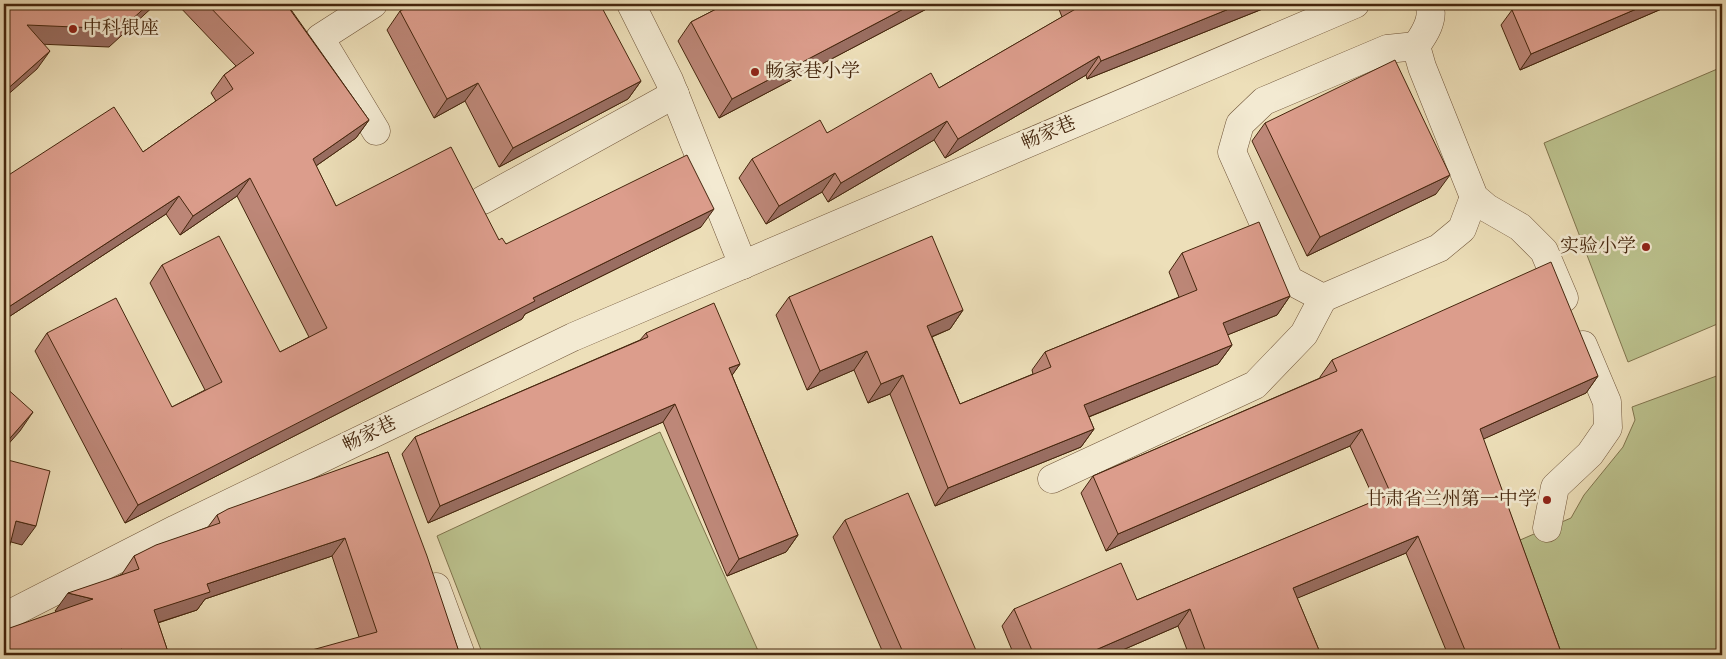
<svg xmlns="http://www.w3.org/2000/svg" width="1726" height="659" viewBox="0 0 1726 659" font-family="'Sorts Mill Goudy','Noto Serif SC',serif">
<rect width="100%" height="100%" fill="#eddfb9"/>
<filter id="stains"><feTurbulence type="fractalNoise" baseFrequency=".004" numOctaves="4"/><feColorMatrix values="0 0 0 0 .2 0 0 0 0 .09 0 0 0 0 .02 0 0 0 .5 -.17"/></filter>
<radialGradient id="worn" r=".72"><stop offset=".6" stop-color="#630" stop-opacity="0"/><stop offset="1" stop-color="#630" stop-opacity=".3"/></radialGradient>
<g fill="#bbc18d" stroke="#80744d">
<path d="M1722,67V322L1628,362L1544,143Z"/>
<path d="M1722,374V655H1543L1504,547L1571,518L1584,495L1623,447L1635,420L1632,407Z"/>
<path d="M660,432L760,655H483L437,536Z"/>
</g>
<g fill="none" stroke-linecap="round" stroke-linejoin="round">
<defs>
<g id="minor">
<path d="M373,4L320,38L376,131"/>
<path d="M631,4L669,80L743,265"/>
<path d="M1429,4C1435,19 1424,35 1416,46L1422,67L1474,197L1487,208L1520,227L1544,251L1564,298"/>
<path d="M1416,46L1387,49L1264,101L1240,124L1232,152L1289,280L1323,298L1439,248L1462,229L1474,197"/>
<path d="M483,200L675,94"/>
<path d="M1052,479L1255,385L1304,334L1323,298"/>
<path d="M1547,528L1555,487L1590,454L1608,428L1607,402L1583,345"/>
<path d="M436,587L461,655"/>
<path d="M4,617L176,529L573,337L1355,4"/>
</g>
</defs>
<use href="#minor" stroke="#6f5438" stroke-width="29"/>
<use href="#minor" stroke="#f3ead2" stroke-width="28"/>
</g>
<g fill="#bd8778" stroke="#45260d">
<path d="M177,4H287L369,120L356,138L316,166L336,206L499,240L506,244L701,227L525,314L522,319L125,523L35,351L47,333L172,407L205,390L150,283L162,265L280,352L309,337L237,196L180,235L166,214L4,320V178L143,152L216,101L211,93L224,75L236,66Z"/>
<path d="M726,4H936L719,118L678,41L691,22Z"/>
<path d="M1057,4H1275L1087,79L1086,75L945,158L934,140L828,202L822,192L766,224L739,178L752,159L827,133L939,88L1062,17Z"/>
<path d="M1673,4L1520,70L1501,25L1512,10Z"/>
<path d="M400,11L641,81L628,99L499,167L465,101L434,118L387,30Z"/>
<path d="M1265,123L1436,194L1307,256L1252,141Z"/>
<path d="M1182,253L1290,296L1277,315L1227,335L1232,345L1218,364L1089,417L1094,429L1081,447L935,506L890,394L868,403L854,370L807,390L776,315L789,297L963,310L950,329L932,337L960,404L1033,374L1032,370L1045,352L1179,297L1169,272Z"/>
<path d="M646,333L740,364L732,375L798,535L786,552L727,576L663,422L428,523L402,454L415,437L640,340Z"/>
<path d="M1332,360L1598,376L1586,393L1483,439L1562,655H1448L1406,553L1297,598L1321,655H1189L1178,626L1111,655H1014L1002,626L1014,609L1137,600L1375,501L1350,446L1106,551L1081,493L1093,476L1320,378V377Z"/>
<path d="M388,452L460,655L359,637L332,556L205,599L197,610L158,623L169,655H4L57,612L55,611L122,574L134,556L208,527L217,515Z"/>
<path d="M845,520L978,655H884L833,537Z"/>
</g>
<g fill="#9a6e62" stroke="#45260d">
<path d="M149,4H156L109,47L14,43L27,25Z"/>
<path d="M913,4H936L719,118L732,99Z"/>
<path d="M1241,4H1275L1087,79L1101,61Z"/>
<path d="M1648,4H1673L1520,70L1531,54Z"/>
<path d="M50,51L37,69L4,98V92Z"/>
<path d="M1099,56L1086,75L945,158L958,139Z"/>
<path d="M641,81L628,99L499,167L513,148Z"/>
<path d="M478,83L465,101L434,118L447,99Z"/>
<path d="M369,120L356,138L300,177L313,159Z"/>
<path d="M947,121L934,140L828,202L841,183Z"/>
<path d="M835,173L822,192L766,224L779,206Z"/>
<path d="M1450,175L1436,194L1307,256L1320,237Z"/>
<path d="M250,178L237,196L180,235L193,216Z"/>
<path d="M179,196L166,214L4,320V310Z"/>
<path d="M714,209L701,227L525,314L522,319L125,523L138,505L533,298Z"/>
<path d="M1290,296L1277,315L1210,342L1223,323Z"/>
<path d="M963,310L950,329L914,344L927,326Z"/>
<path d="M1232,345L1218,364L1071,424L1084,405Z"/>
<path d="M867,351L854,370L807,390L820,371Z"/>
<path d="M740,364L728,381L729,368Z"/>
<path d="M903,375L890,394L868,403L881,384Z"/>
<path d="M1598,376L1586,393L1468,446L1480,429Z"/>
<path d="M675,404L663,422L428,523L440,506Z"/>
<path d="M33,412L20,431L4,449V445Z"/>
<path d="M1094,429L1081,447L935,506L948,488Z"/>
<path d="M1362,429L1350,446L1106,551L1118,534Z"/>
<path d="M16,521L36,526L22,545L4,540Z"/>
<path d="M798,535L786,552L727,576L739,559Z"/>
<path d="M1418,536L1406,553L1281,605L1293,588Z"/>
<path d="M345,538L332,556L205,599L197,610L141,628L154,610L207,584Z"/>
<path d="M68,593L93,599L80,618L55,611Z"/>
<path d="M1190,609L1178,626L1111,655H1084Z"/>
<path d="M122,649L118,655H104Z"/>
</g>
<g fill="#dc9d8c" stroke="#45260d">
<path d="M4,4H149L121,29L27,25L50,51L4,92Z"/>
<path d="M207,4H286L369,120L313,159L336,206L451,147L499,240L502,238L506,244L687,155L714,209L533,298L535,301L138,505L47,333L116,298L172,407L222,382L162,265L219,236L280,352L327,328L250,178L193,216L179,196L4,310V178L114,107L143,152L233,89L224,75L254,53Z"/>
<path d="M414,4H600L641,81L513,148L478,83L447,99L400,11Z"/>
<path d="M726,4H913L732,99L691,22Z"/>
<path d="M1078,4H1241L1101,61L1099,56L958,139L947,121L841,183L835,173L779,206L752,159L820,120L827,133L931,73L939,88L1079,7Z"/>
<path d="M1525,4H1648L1531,54L1512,10Z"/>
<path d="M1395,60L1450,175L1320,237L1265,123Z"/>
<path d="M1259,222L1290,296L1223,323L1232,345L1084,405L1094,429L948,488L903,375L881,384L867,351L820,371L789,297L932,236L963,310L927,326L960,404L1051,367L1045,352L1197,290L1182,253Z"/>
<path d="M1551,262L1598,376L1480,429L1562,655H1467L1418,536L1293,588L1321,655H1207L1190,609L1084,655H1034L1014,609L1121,563L1137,600L1391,494L1362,429L1118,534L1093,476L1337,371L1332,360Z"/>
<path d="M714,303L740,364L729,368L798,535L739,559L675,404L440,506L415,437L648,337L646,333Z"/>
<path d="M4,386L33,412L4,445Z"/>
<path d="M388,452L427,556L460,655H294L377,632L345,538L207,584L210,592L154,610L169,655H123L122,649L104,655H4V630L93,599L68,593L139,569L134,556L156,545L220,523L217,515L228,509Z"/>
<path d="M4,459L50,471L36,526L16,521L4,568Z"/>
<path d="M908,493L978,655H891L902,650L845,520Z"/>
</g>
<g fill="#8f2418" stroke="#f3ead2" stroke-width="2">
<circle cx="73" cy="29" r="5"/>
<circle cx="755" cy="72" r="5"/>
<circle cx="1646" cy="247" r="5"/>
<circle cx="1547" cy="500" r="5"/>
</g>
<g text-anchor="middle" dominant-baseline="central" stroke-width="5" stroke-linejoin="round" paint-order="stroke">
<g font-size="19" fill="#45260d" stroke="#f3ead2" text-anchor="start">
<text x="83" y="29">中科银座</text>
<text x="765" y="72">畅家巷小学</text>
<text x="1636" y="247" text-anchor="end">实验小学</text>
<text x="1537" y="500" text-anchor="end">甘肃省兰州第一中学</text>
</g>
<g font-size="19" fill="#45260d" stroke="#f3ead2">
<text transform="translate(1049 134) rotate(-23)">畅家巷</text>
<text transform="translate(370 435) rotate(-26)">畅家巷</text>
</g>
</g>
<rect width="1726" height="659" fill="none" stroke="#eddfb9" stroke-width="20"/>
<rect x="5" y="5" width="1716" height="649" fill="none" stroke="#45260d" stroke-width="2.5"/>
<rect x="10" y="10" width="1706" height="639" fill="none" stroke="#45260d"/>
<rect width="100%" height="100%" filter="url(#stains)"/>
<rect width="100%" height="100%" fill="url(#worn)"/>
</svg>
